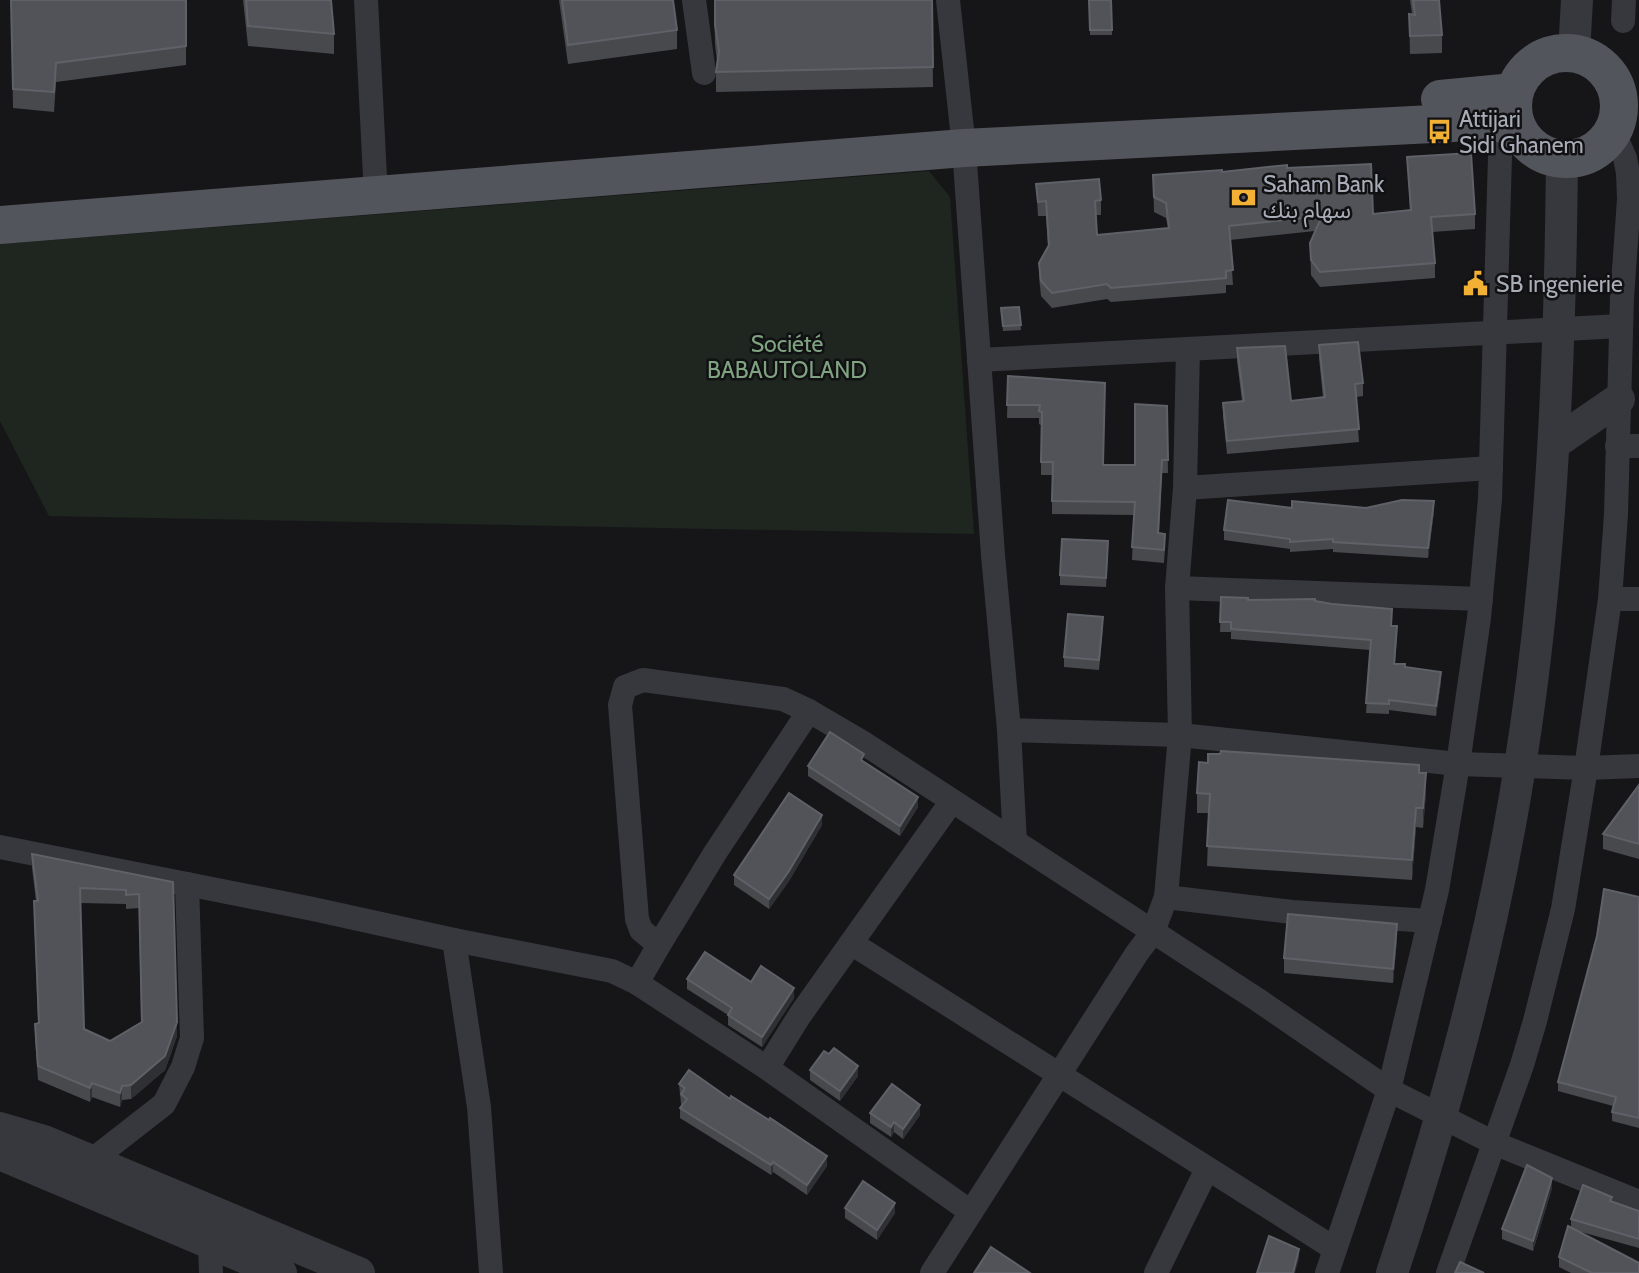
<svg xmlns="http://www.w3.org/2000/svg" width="1639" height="1273" viewBox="0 0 1639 1273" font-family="Cabin,'Noto Sans Arabic',sans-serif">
<rect width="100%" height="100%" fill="#161618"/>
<path fill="#1e261f" d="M929,171L950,197L974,534L49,516L0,421V244Z"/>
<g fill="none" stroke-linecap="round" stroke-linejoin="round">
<g stroke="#37383d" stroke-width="24">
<path d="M366,0L375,177"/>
<path d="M694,0L704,73"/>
<path d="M948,0L964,148L993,555L1009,730L1015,842"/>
<path d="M1623,21L1624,0"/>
<path d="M979,360L1621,326"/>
<path d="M1617,446H1639"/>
<path d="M1185,488L1491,468"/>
<path d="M1177,588L1481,599"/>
<path d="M1610,599H1639"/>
<path d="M1009,730L1180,735L1458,764L1586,768L1639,766"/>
<path d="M0,847L313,909L454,940L479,1107L491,1273"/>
<path d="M1166,897L1292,912L1430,921"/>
<path d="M454,940L612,971L637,983L767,1068L971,1212"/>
<path d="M851,943L1335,1249"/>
<path d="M659,945L715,853L809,711"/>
<path d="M637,983L659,945L641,930L637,919L620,705L625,687L643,680L783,699L809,711L862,742L1258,1000L1389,1090L1494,1143L1639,1202"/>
<path d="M767,1068L800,1015L952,801"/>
<path d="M91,1161L164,1104L183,1067L192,1038L187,884"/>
<path d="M210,1243L211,1273"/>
<path d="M932,1273L1137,953L1153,932L1166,897L1180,735L1177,588L1185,488L1188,349"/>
<path d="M1156,1273L1207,1169"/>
<path d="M1327,1273L1389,1090L1437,890L1458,764L1479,618L1490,499L1501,122"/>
<path d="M1448,1273L1522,1065L1535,1021L1563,909L1586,768L1610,599L1616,514L1622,298L1629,199L1628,173L1625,158L1613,131"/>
</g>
<g stroke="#37383d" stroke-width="32">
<path d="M1574,53L1577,0"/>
<path d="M1555,443L1619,399"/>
<path d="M0,1128L44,1141L359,1273"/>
<path d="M0,1154L281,1273"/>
<path d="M1392,1273C1447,1108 1493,938 1520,766C1552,565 1560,362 1562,159"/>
</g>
<g stroke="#53555c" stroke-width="38">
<circle cx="1566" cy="106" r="53"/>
<path d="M1440,99L1514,92"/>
<path d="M0,225L964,148L1472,122L1516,124"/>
</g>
</g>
<g fill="#47494d" fill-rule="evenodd">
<path d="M11,0H186V65L56,82L54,112L13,108Z"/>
<path d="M243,0H331L334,34V54L248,46Z"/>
<path d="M559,0H673L677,30V49L568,64Z"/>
<path d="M714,0H932L933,87L716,92V72L717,61L715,45Z"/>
<path d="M1089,0H1111L1112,35H1090Z"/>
<path d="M1410,0H1439L1442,35V53L1410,54L1409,14H1412Z"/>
<path d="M1407,157L1475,214V229L1432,232L1435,263V278L1320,287L1311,275L1310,243L1315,231L1230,240L1233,285H1226V293L1111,302L1107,299L1052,308L1041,296L1039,277V263L1048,247L1046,216H1038L1036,184L1101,200V215H1096L1097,235L1168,228L1166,218L1154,212L1153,175L1287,168L1373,214L1410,210Z"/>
<path d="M1019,307L1021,330L1003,331L1001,308Z"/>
<path d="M1319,345L1363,383V396L1356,397L1359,442L1227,454L1223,416V403L1242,401L1237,361V348L1291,401L1323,398L1319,358Z"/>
<path d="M1008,376L1104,465H1135L1167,406L1168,473H1162L1159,533L1165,547L1164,563L1132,560L1134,515L1052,514V475H1041V425L1039,424V418H1007Z"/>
<path d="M1292,508H1366L1434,511L1428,558L1333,552V549L1290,552V549L1224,540V530Z"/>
<path d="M1108,551L1106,587L1060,585V575Z"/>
<path d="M1221,597L1248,600L1315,601L1392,626L1397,636L1395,664L1405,667L1441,682L1436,716L1389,710V714L1366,713L1370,650L1231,639V632H1220Z"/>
<path d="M1103,627L1099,670L1064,667V657Z"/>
<path d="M864,762L918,807L900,836L808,776V766Z"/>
<path d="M1419,773L1426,793L1423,828L1416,827L1412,880L1207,866L1209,813H1197V793Z"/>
<path d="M1639,785V859L1603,849V834Z"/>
<path d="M822,825L789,881L769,909L734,885V875Z"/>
<path d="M32,854L173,882L177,1036L165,1070L131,1099L122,1100L120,1107L92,1097L90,1102L38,1080L35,1038V1024L38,1023L34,915L36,901L32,868ZM80,903L126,904V909L139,908L141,1022L110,1041L84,1029Z"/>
<path d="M1639,897V1128L1612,1121V1112L1613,1106L1558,1091V1082Z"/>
<path d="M1397,939L1393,983L1284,973V958Z"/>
<path d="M687,979L751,982L794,998L762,1047L728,1025V1015L687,989Z"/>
<path d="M810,1070L858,1076L840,1101L810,1080Z"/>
<path d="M679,1084L827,1166L807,1195L773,1172L771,1175L680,1118V1108L682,1106L681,1104Z"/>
<path d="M870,1113L920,1115L903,1139L894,1132L891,1137L870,1123Z"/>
<path d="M1552,1188L1533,1251L1502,1239V1229Z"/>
<path d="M1612,1202L1639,1211V1248L1574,1230L1639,1273H1571L1559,1267V1257L1571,1228V1219Z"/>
<path d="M845,1208L895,1213L877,1240L845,1218Z"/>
</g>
<g fill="#2f3033">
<path d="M1434,501V511L1428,558V548Z"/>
<path d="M1441,672V682L1436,716V706Z"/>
<path d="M1426,773V793L1423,828V808Z"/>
<path d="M918,797V807L900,836V826Z"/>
<path d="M1416,808V827L1412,880V860Z"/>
<path d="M822,815V825L789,881L769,909V899Z"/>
<path d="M1397,924V939L1393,983V969Z"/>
<path d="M794,988V998L762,1047V1037Z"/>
<path d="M177,1022V1036L165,1070L131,1099V1085Z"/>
<path d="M858,1066V1076L840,1101V1091Z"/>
<path d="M92,1083V1097L90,1102V1088Z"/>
<path d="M122,1086V1100L120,1107V1093Z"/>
<path d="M920,1105V1115L903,1139V1129Z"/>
<path d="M894,1122V1132L891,1137V1127Z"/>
<path d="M827,1156V1166L807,1195V1185Z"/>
<path d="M773,1162V1172L771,1175V1165Z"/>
<path d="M1552,1178V1188L1533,1251V1241Z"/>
<path d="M895,1203V1213L877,1240V1230Z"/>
<path d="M1299,1249V1259L1295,1273H1293Z"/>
</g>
<g fill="#525359" stroke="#5f6168" stroke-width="2" fill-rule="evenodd">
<path d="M11,0H186V46L56,63L54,92L13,89Z"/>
<path d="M246,0H331L334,34L248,26Z"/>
<path d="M562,0H673L677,30L568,45Z"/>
<path d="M715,0H932L933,67L716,72L719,51L715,25Z"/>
<path d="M1089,0H1111L1112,30H1090Z"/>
<path d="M1413,0H1439L1442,35L1410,36L1409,14L1415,15Z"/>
<path d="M1471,153L1475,214L1431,217L1435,263L1320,272L1311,260L1310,243L1322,216L1229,226L1233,270L1226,271V278L1111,288L1107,284L1052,293L1041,281L1039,263L1049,245L1046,201L1038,202L1036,184L1099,179L1101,200L1095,201L1097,235L1169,228L1166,203L1154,197L1153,175L1222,170V172L1287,165V168L1371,164L1373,214L1411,210L1407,157Z"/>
<path d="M1019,307L1021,325L1003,326L1001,308Z"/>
<path d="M1358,342L1363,383L1355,384L1359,429L1227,441L1223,403L1244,401L1237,348L1285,346L1291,401L1325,397L1319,345Z"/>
<path d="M1008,376L1105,383L1103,465H1135V404L1167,406L1168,460H1162L1158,533L1165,534L1164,550L1132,547L1135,502L1052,501L1053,462H1041L1042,412L1039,411L1040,405H1007Z"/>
<path d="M1228,500L1292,508V501L1366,508L1402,500L1434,501L1428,548L1333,542V539L1290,542V539L1224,530Z"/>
<path d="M1062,539L1108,541L1106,578L1060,575Z"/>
<path d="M1221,597L1248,598V600L1315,599V601L1332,604L1392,609L1391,626H1397L1394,664H1405V667L1441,672L1436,706L1389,700V704L1366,703L1371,640L1231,629V622H1220Z"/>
<path d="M1068,614L1103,617L1099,660L1064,657Z"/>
<path d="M830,732L864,754L861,760L918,797L900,826L808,766Z"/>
<path d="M1221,751L1419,765V773H1426L1423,808H1416L1412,860L1207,846L1210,794L1197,793L1199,762L1208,763V754H1220Z"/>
<path d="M1639,785V844L1603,834Z"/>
<path d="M789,793L822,815L789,871L769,899L734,875Z"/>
<path d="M32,854L173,882L177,1022L165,1056L131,1085L122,1086L120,1093L92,1083L90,1088L38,1066L35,1024L39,1023L34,901H38ZM80,888L126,890V895L139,894L142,1022L110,1041L84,1029Z"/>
<path d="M1604,889L1639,897V1118L1612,1112L1616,1097L1558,1082L1597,936Z"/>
<path d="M1288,914L1397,924L1393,969L1284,958Z"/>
<path d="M705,952L751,982L761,966L794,988L762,1037L728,1015L732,1008L687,979Z"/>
<path d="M834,1048L858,1066L840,1091L810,1070L824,1051L829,1054Z"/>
<path d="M689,1070L730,1099L731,1096L769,1120L770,1118L827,1156L807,1185L773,1162L771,1165L680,1108L687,1099L681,1094L685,1088L679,1084Z"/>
<path d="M892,1084L920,1105L903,1129L894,1122L891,1127L870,1113Z"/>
<path d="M1527,1165L1552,1178L1533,1241L1502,1229Z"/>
<path d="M863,1181L895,1203L877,1230L845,1208Z"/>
<path d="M1583,1185L1612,1197L1610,1201L1639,1211V1239L1571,1219Z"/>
<path d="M1568,1226L1639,1263V1273H1592L1559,1257Z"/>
<path d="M1269,1236L1299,1249L1293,1273H1257Z"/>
<path d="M991,1247L1030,1273H974Z"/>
<path d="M1460,1262L1484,1273H1455Z"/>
</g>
<defs>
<symbol id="bus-bare" viewBox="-9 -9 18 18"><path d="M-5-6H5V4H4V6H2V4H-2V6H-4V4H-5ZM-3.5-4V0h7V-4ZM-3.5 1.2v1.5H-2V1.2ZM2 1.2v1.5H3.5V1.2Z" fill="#f2b134" stroke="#111113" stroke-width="2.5" paint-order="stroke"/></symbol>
<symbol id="bank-bare" viewBox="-9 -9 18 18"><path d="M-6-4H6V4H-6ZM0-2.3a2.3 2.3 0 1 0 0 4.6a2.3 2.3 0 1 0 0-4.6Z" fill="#f2b134" stroke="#111113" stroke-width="2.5" paint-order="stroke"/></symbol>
<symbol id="civic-bare" viewBox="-9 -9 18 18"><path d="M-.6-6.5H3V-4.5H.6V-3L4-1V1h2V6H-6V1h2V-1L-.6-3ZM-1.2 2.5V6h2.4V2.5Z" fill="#f2b134" stroke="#111113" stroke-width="2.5" paint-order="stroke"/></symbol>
</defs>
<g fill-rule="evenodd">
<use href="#bus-bare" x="1422" y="114" width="35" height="35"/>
<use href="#bank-bare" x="1226" y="180" width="35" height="35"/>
<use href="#civic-bare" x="1458" y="266" width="35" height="35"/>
</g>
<g text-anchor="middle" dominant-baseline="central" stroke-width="5" stroke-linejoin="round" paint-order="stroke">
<g font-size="23" fill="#a8adb8" stroke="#111113" text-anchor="start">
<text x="1459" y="119">Attijari<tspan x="1459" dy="26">Sidi Ghanem</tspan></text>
<text x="1263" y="184">Saham Bank<tspan x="1263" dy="26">سهام بنك</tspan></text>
<text x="1496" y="284">SB ingenierie</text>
</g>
<g font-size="23" fill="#7fa381" stroke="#111113">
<text x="787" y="344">Société<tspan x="787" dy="26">BABAUTOLAND</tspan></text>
</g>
</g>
</svg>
